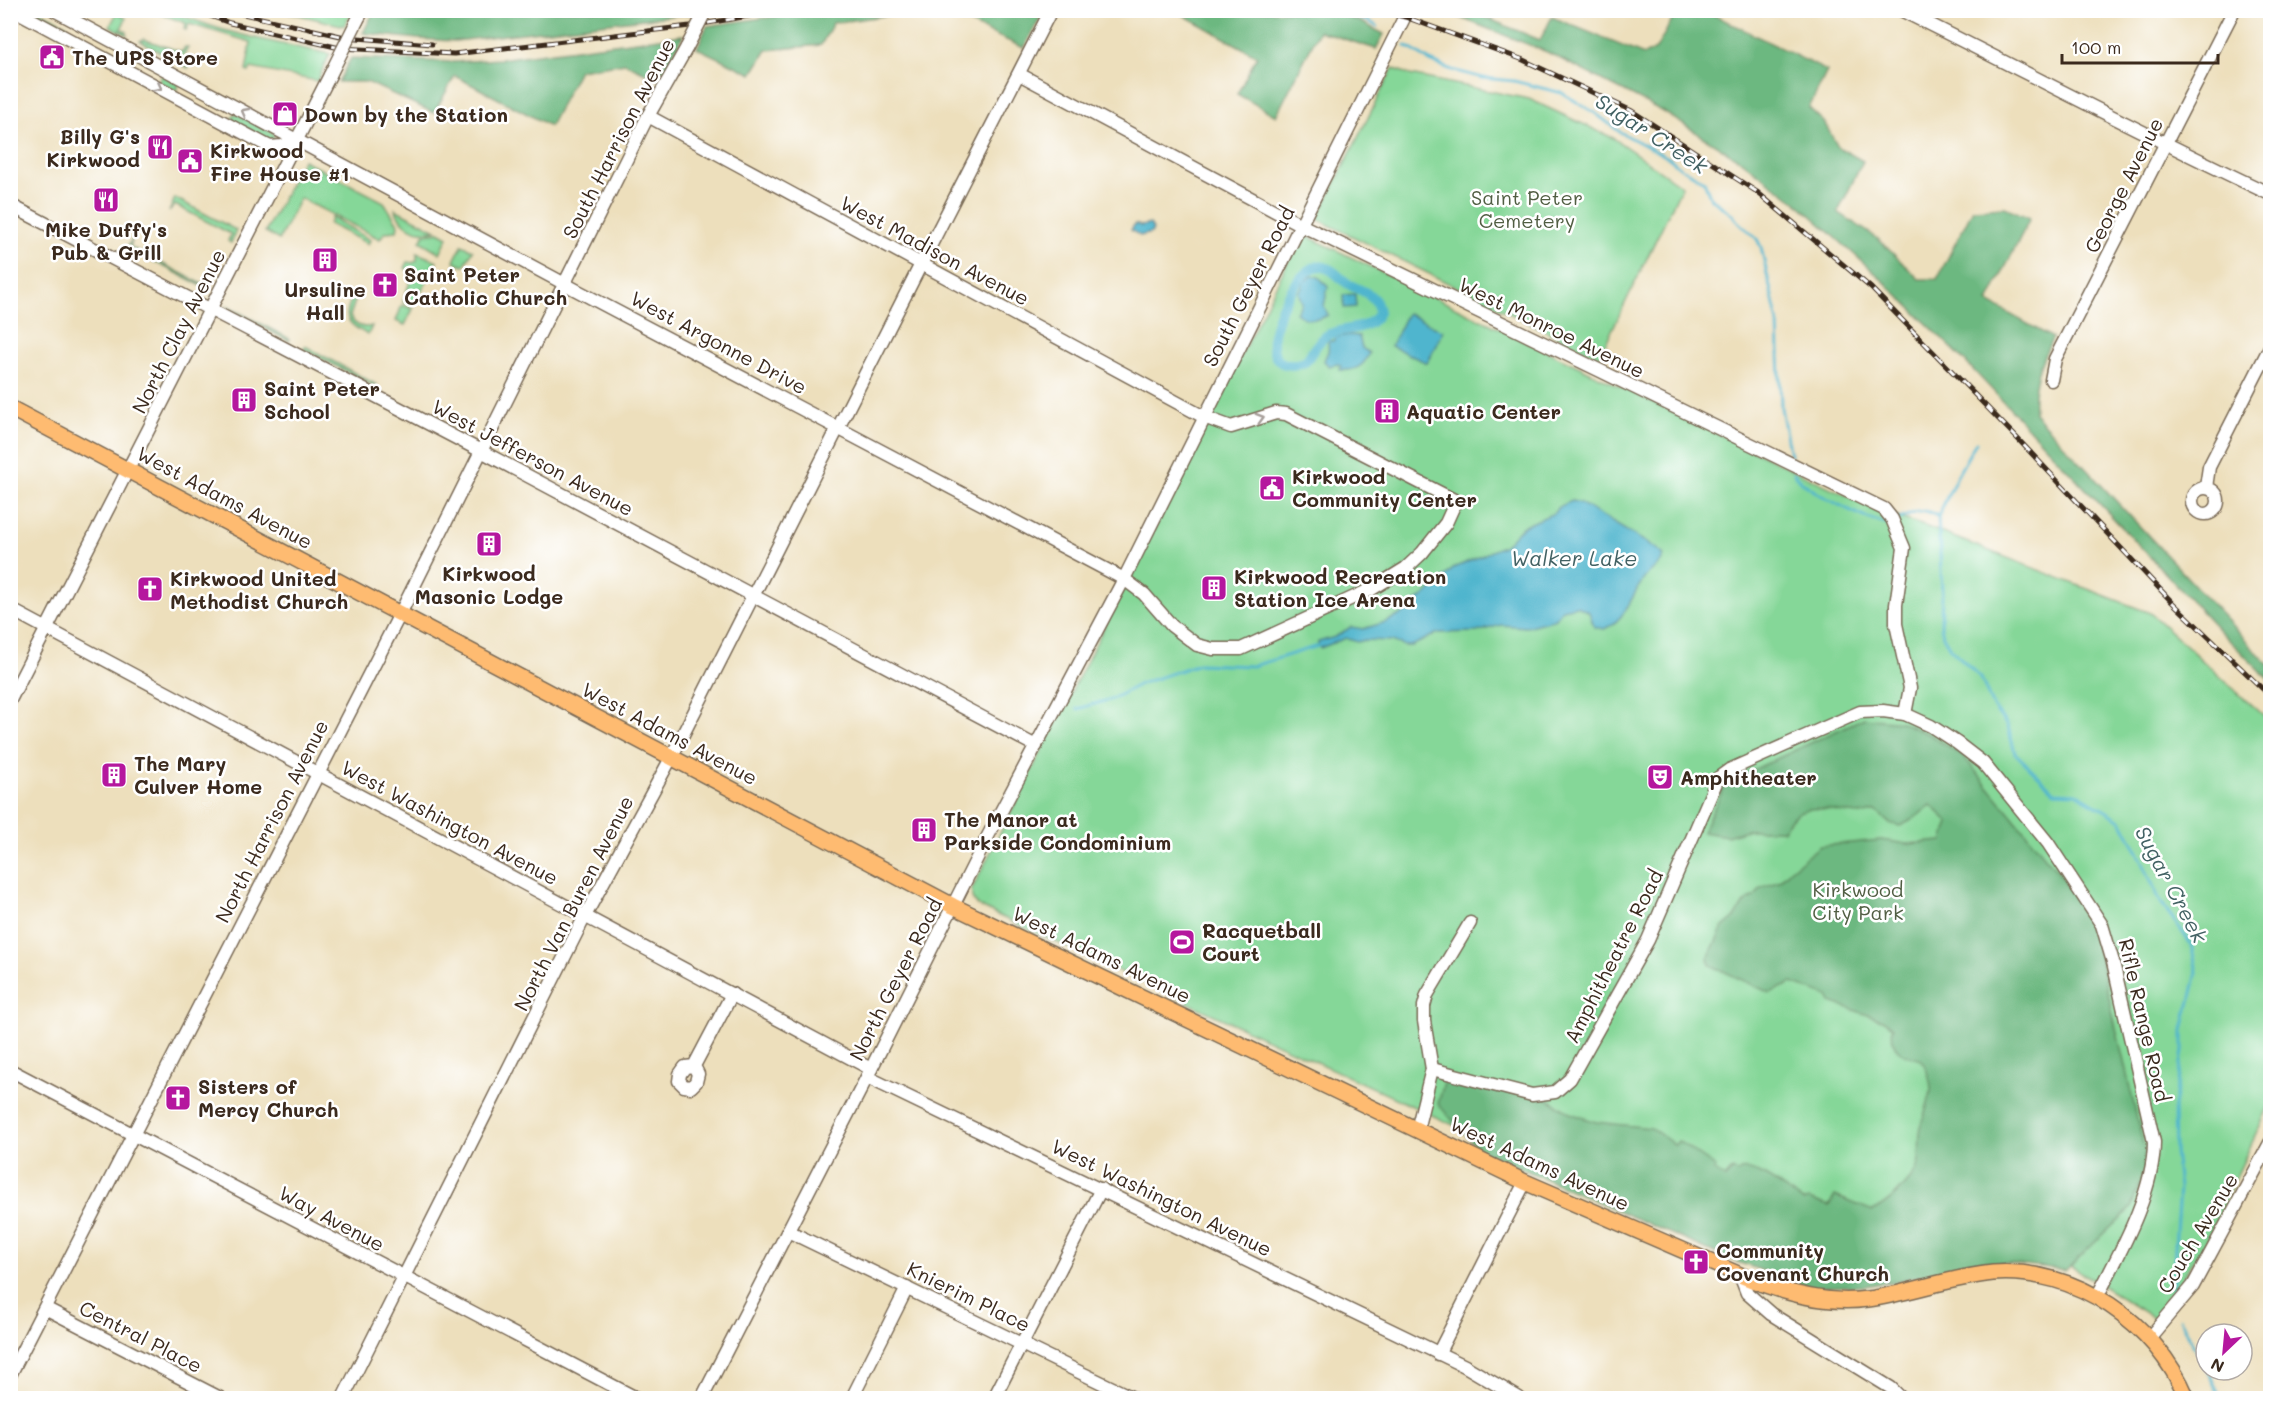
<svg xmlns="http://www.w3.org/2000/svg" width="2281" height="1409" viewBox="0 0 2281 1409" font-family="Mali,sans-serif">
<rect width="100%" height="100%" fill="#fff"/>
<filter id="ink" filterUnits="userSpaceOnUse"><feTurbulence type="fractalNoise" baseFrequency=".0167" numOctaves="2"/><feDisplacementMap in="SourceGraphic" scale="12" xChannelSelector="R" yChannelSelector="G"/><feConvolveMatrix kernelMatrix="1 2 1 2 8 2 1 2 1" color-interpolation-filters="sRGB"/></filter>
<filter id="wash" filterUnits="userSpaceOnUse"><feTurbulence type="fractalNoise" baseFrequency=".008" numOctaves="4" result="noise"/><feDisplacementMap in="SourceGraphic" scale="24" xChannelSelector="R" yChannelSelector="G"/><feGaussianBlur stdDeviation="1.35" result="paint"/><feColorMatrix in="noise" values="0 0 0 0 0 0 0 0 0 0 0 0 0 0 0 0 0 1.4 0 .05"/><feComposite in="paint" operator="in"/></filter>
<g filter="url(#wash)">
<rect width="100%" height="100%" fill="#eddfbc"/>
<g fill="#85d798" stroke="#60805b" stroke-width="1.5">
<path d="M34,11H40L67,25L63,32L31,15Z"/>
<path d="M152,11C176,10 201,24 224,30C259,40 295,47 330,54L317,81L251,68L249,72L246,71L251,42L189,24L186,30L184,29L186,23Z"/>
<path d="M283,11H357L353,17H349L344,26Z"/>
<path d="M117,13L126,18L121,29L127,32V35L110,26Z"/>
<path d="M143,39L182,52L185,47H188L181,61L189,66L188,68L140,41Z"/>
<path d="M1393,68L1410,75L1529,99L1613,138L1682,186L1599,357L1317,219Z"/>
<path d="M162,75L179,84L176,91L158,82Z"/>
<path d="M235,113L275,134L271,142L231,121Z"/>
<path d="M303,160L384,202L398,224L397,231L385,232L380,239L300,198L279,240L265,232Z"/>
<path d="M175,198L236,230L231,243L228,241L231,234L175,205L169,212Z"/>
<path d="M395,209L436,230C417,235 402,227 395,209Z"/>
<path d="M332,217L370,240L368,244L329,224Z"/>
<path d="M439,232L448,237L440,253L420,241L425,234Z"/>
<path d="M1307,236L1877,510L1927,527L2150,613L2270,722V1104L2206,1242L2155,1319L2061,1260L1954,1262L1894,1284L1832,1281L1755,1264L980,907C972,901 971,898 972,889L1298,242Z"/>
<path d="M133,237L130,247L204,285L208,278H212L206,288L127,248Z"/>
<path d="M462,245L473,250L464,266L454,261Z"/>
<path d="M417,253L437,261L414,306L403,302L413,273L405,268L408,262L413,263L417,260Z"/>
<path d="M353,296L356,298L350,316C354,325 362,329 372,326L368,335C348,324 341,319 353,296Z"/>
<path d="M402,305L413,309L405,325L396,321Z"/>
<path d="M227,306L290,339L289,341L229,309Z"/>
<path d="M305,346L377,385L374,386L303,349Z"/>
</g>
<g fill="#6cb880" stroke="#54714f" stroke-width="1.5">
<path d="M821,10L918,11L833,23L821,45L767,50L752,74L697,48L707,26Z"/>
<path d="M450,11L475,13L571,10L696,11L695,13L455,41L418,39L363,33L374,11Z"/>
<path d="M919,11H1044L1024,48L971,24Z"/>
<path d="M1176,11H1329L1361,22L1384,34L1376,49L1319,31L1276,116L1237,94L1257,56Z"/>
<path d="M1443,11H1470L1540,40L1552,17L1644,55L1656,49L1677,11L1708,12L1827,71L1809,108L1824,122L1838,147L1863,161L1838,212L1877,238L1919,279H1937L1973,209L2005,207L2030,218L1988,302L2053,338C2039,363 2032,384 2034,413L2270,666V681L2219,630L1960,356L1875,273L1795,201L1740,160L1662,111L1547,52Z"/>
<path d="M683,35L660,80L625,63L579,70L550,126L455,76L434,113L367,82H338L351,58L454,62L500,59Z"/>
<path d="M1864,718L1901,722L1930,735L1964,757L2061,876L2093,929L2146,1157L2144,1171L2131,1208L2066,1270L2009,1263L1968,1265L1923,1276L1865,1286L1810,1287L1731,1260L1479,1150L1438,1104L1445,1079L1547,1098L1570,1113L1596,1122L1651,1128L1675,1145L1678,1141L1716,1167L1714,1170L1725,1178L1733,1169L1738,1173L1740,1170C1758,1166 1788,1192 1803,1201L1809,1199L1829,1206L1835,1196L1873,1211C1887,1203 1913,1182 1918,1165C1921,1152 1918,1139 1921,1127C1928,1093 1939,1096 1922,1060C1902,1055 1889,1050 1893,1027L1882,1020L1831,1002L1828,996L1792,983L1770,993L1710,965L1708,958L1723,927L1736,916L1744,903L1756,895L1761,888L1779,881L1791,869L1820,846L1881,840L1907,844L1943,841L1949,822L1931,805L1912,820L1900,826L1889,823L1876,811C1852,821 1824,801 1799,812C1793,815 1787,824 1783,830H1746L1727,836L1702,832L1727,782Z"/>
</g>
<g fill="#50b5ce" stroke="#467076" stroke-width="1.5">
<path d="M1135,224L1141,226L1150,224L1153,230L1151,233L1140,236L1131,230Z"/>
<path d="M1312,276L1319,277L1328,287L1324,306L1328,315C1317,321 1306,321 1296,313L1302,303L1298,292L1302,288L1303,282Z"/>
<path d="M1355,294L1356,307L1344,308L1343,295Z"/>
<path d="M1407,313L1443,331L1427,363L1391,346Z"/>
<path d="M1349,335L1359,336L1362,348L1369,353C1364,367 1355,371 1340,370L1341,366L1338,364L1329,366L1324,361C1328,349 1329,356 1328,341H1333L1336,337Z"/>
<path d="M1572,501L1580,503L1654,547L1664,555C1661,565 1655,567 1649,573C1631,591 1629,619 1604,629L1594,627L1589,612L1577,606L1562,609L1556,619L1526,627L1501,625L1477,632L1438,633L1412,646H1405L1392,641L1365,640L1357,642L1346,638L1320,648L1318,646V642L1335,637L1351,627L1363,629L1386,622L1410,610L1411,604L1425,596L1454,568L1505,545L1522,527L1554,513L1558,507Z"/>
</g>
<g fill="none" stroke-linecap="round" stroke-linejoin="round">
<g stroke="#50b5ce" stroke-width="3">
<path d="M1335,10L1366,20L1377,26"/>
<path d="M1406,46L1430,61L1452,70L1483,78L1514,81L1562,93L1595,113L1620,132L1669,158L1681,168L1704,181L1711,199L1732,214L1737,221L1757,239L1761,247L1778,323L1781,408L1790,455"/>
<path d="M1976,442L1957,476L1938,517L1942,591L1941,626L1943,636L1950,648L1981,678L1992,705L2008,727L2015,753L2055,792L2076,793L2121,820L2140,856L2160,901L2191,944L2197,972L2183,1030V1051L2174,1106L2175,1151L2179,1188L2172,1294"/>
<path d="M1794,473C1800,488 1874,525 1890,524"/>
<path d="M1896,521C1908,515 1926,505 1938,517"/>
<path d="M1077,709L1112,699L1140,684L1199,664L1253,666L1318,646"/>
<path d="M2180,1319L2206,1369"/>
<path d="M2207,1370L2221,1398"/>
</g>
<path stroke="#50b5ce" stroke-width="10" d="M1318,266C1332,267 1337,276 1347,283C1355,289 1366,290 1373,298C1377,302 1378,306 1379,312C1369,333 1343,326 1326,336C1316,342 1312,354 1305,362C1243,383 1284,276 1318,266Z"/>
</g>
</g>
<g filter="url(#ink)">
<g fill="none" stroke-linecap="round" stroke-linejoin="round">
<defs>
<g id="minor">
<path d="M14,10L270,147L282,146L297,140"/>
<path d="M54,10L578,291L1124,579L1144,594L1172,626L1197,645L1213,649H1241L1372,589L1406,568L1422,553L1446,523L1456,501L1286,414L1276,413L1231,427L1204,417L648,116"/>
<path d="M1901,10C2024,71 2146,136 2270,194"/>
<path d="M357,21L363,10"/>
<path d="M1019,74L1301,225L1884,509L1892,519L1904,548L1896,605V624L1910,688L1905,714"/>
<path d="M10,205L481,451L1036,746"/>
<path d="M2051,380L2055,359L2234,10"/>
<path d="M2206,487L2209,467L2270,347"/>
<circle cx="2205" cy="501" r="13"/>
<path d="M10,609L871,1069"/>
<path d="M10,700L330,75"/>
<path d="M694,1066L698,1074L696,1082L691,1087L684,1086L679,1081L680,1074L685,1067L694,1066L732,994"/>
<path d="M1432,1069L1532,1095L1555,1092L1570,1079L1648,940L1718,778L1729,770L1860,712L1883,711L1905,714L1931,726L1957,743L1983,763L2048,843L2102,925L2113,962L2154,1142C2154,1193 2120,1252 2097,1297"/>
<path d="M10,1070L636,1398"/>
<path d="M867,1077L1465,1366L1519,1398"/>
<path d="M1417,1130L1432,1069L1424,1021V1006L1427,995L1470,923"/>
<path d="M788,1231L1133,1398"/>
<path d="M1740,1275L1747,1293L1771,1314L1891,1388L1901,1398"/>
<path d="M45,1308L220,1398"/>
<path d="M2149,1338L2193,1286L2270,1143"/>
<path d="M1438,1354L1525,1182"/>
<path d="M10,1375L400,614L648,116L687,47"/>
<path d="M343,1398L585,916L671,758L921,264L1051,10"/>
<path d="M702,1398L867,1077L988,836L1124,579L1408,10"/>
<path d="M852,1398L907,1288"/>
<path d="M994,1398L1101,1189"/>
</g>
<g id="major">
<path d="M10,13L12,10"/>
<path d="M10,408L953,906L1525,1182L1740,1275C1780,1292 1824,1305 1868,1299C1910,1293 1951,1277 1993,1273C2077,1267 2156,1323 2187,1398"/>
</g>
</defs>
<use href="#minor" stroke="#796955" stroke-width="15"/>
<use href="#major" stroke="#796955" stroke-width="18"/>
<use href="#minor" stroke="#fff" stroke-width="12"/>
<use href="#major" stroke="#febb71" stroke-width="15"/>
<defs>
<g id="rail">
<path d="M193,10L230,23L340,48L454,54L690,26L784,10"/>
<path d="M226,10L345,37L432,44"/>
<path d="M1377,10L1405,17L1521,59L1632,111L1757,192L1871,288L2015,436L2173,603L2270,696"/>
</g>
</defs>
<use href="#rail" stroke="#3b2a1e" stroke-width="5"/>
<use href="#rail" stroke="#fff" stroke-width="3" stroke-dasharray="9" stroke-linecap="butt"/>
<defs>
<g id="minor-bridge">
<path d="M687,47L706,10"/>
<path d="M330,75L357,21"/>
</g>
</defs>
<use href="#minor-bridge" stroke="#796955" stroke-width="15" stroke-linecap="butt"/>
<use href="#minor-bridge" stroke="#fff" stroke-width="12"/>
</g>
<defs><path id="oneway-chevron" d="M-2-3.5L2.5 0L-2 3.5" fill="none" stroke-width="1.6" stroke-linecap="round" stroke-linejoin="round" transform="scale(1.5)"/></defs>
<g stroke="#a79f9a">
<use href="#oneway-chevron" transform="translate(158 87) rotate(28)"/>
<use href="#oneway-chevron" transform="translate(245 112) rotate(-152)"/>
<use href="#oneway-chevron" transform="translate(1260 418) rotate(-16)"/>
</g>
</g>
<defs>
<symbol id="civic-square" viewBox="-11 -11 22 22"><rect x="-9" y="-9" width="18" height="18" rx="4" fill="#b5179e" stroke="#fff"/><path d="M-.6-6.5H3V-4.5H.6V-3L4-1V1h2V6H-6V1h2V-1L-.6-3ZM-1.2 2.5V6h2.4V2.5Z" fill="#fff"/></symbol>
<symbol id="shop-square" viewBox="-11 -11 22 22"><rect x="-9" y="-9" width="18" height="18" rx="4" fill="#b5179e" stroke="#fff"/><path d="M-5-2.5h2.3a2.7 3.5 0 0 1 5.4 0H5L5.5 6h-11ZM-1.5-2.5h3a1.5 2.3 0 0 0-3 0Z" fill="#fff"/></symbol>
<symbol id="restaurant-square" viewBox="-11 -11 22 22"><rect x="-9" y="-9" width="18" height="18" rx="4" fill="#b5179e" stroke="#fff"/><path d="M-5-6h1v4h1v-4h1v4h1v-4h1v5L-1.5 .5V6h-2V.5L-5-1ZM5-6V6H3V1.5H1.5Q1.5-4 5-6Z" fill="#fff"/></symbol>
<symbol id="building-square" viewBox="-11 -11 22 22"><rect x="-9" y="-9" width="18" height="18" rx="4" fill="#b5179e" stroke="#fff"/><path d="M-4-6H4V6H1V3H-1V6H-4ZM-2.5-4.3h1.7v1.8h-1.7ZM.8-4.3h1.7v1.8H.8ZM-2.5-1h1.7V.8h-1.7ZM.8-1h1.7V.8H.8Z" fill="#fff"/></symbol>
<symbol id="church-square" viewBox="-11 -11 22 22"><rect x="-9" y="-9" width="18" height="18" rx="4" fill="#b5179e" stroke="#fff"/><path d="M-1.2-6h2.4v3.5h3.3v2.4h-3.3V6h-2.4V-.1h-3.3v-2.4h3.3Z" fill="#fff"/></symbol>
<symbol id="theatre-square" viewBox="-11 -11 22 22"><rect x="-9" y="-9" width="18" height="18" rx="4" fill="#b5179e" stroke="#fff"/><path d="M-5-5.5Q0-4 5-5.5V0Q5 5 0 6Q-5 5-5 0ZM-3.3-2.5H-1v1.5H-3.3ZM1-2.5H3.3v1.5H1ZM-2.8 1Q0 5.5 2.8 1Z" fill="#fff"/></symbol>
<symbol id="stadium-square" viewBox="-11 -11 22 22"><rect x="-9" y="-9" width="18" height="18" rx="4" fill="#b5179e" stroke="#fff"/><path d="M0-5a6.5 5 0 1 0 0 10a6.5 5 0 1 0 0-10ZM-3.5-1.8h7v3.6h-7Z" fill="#fff"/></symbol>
</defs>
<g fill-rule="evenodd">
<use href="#civic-square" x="37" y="42" width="30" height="30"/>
<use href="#shop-square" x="270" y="99" width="30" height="30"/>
<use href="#restaurant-square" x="145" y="132" width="30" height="30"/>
<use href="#civic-square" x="175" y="146" width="30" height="30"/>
<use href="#restaurant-square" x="91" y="185" width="30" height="30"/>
<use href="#building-square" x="310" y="245" width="30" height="30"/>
<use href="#church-square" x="370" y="270" width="30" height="30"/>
<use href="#building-square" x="229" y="385" width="30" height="30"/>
<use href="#building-square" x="1372" y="396" width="30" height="30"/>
<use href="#civic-square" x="1257" y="473" width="30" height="30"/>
<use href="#building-square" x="474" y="529" width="30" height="30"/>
<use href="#building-square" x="1199" y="573" width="30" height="30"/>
<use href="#church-square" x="135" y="574" width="30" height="30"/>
<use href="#building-square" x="99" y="760" width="30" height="30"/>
<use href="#theatre-square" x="1645" y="762" width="30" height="30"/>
<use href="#building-square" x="909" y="815" width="30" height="30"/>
<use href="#stadium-square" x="1167" y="927" width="30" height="30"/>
<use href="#church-square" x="163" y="1083" width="30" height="30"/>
<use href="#church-square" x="1681" y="1247" width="30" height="30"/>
</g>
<g text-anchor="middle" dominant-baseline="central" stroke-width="5" stroke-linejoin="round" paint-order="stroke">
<g font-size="20" font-weight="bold" fill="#3b2a1e" stroke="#fff" text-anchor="start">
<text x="72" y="57">The UPS Store</text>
<text x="304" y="114">Down by the Station</text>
<text x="140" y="136" text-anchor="end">Billy G's<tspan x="140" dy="23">Kirkwood</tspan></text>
<text x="210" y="150">Kirkwood<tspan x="210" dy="23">Fire House #1</tspan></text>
<text x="106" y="229" text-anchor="middle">Mike Duffy's<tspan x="106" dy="23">Pub &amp; Grill</tspan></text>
<text x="404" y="274">Saint Peter<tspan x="404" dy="23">Catholic Church</tspan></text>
<text x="325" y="289" text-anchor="middle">Ursuline<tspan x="325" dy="23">Hall</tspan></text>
<text x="264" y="388">Saint Peter<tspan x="264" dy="23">School</tspan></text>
<text x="1406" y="411">Aquatic Center</text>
<text x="1292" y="476">Kirkwood<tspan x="1292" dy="23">Community Center</tspan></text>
<text x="489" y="573" text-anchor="middle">Kirkwood<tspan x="489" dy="23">Masonic Lodge</tspan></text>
<text x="1234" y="576">Kirkwood Recreation<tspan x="1234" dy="23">Station Ice Arena</tspan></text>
<text x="170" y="578">Kirkwood United<tspan x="170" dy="23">Methodist Church</tspan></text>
<text x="134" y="763">The Mary<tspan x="134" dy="23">Culver Home</tspan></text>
<text x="1680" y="777">Amphitheater</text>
<text x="944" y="819">The Manor at<tspan x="944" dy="23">Parkside Condominium</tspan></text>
<text x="1202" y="930">Racquetball<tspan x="1202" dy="23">Court</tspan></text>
<text x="198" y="1086">Sisters of<tspan x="198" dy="23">Mercy Church</tspan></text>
<text x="1716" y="1250">Community<tspan x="1716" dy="23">Covenant Church</tspan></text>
</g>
<g font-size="20" fill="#3b2a1e" stroke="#fff">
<text transform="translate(618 138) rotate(-63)">South Harrison Avenue</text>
<text transform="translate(2123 185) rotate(-63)">George Avenue</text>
<text transform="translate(935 250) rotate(28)">West Madison Avenue</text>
<text transform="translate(1248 286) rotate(-63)">South Geyer Road</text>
<text transform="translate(1552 327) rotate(26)">West Monroe Avenue</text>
<text transform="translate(178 331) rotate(-63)">North Clay Avenue</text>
<text transform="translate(719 342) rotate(28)">West Argonne Drive</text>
<text transform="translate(533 457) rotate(28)">West Jefferson Avenue</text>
<text transform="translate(225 497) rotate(28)">West Adams Avenue</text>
<text transform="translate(670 733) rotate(28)">West Adams Avenue</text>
<text transform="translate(271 821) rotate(-63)">North Harrison Avenue</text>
<text transform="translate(450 822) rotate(28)">West Washington Avenue</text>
<text transform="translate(573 903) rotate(-63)">North Van Buren Avenue</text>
<text transform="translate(1102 954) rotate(26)">West Adams Avenue</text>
<text transform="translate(1613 956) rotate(-63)">Amphitheatre Road</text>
<text transform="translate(895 979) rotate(-63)">North Geyer Road</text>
<text transform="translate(2145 1020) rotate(77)">Rifle Range Road</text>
<text transform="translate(1540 1163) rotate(25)">West Adams Avenue</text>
<text transform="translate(1162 1197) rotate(26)">West Washington Avenue</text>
<text transform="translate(332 1218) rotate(28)">Way Avenue</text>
<text transform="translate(2197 1233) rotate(-59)">Couch Avenue</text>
<text transform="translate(969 1296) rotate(26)">Knierim Place</text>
<text transform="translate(141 1336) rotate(27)">Central Place</text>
</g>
<g font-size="20" fill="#515e43" stroke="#fff">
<text x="1527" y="197">Saint Peter<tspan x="1527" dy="23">Cemetery</tspan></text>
<text x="1858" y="889">Kirkwood<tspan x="1858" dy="23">City Park</tspan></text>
</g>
<g font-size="21" font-style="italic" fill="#436264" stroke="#fff">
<text transform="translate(1652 133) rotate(33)">Sugar Creek</text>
<text x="1574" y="557">Walker Lake</text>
<text transform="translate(2172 884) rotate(62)">Sugar Creek</text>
</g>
</g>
<rect width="2281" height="1409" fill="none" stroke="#fff" stroke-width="36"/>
<g transform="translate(2224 1352) rotate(206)"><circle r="28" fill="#ffffff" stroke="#b1aaa5" stroke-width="1.5"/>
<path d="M0-4.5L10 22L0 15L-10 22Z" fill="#b5179e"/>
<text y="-9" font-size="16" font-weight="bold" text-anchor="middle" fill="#3b2a1e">N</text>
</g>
<path d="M2062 54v9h156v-9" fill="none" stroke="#3b2a1e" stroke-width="3"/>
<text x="2071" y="54" font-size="18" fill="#3b2a1e" stroke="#ffffff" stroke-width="4.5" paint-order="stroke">100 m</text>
</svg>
